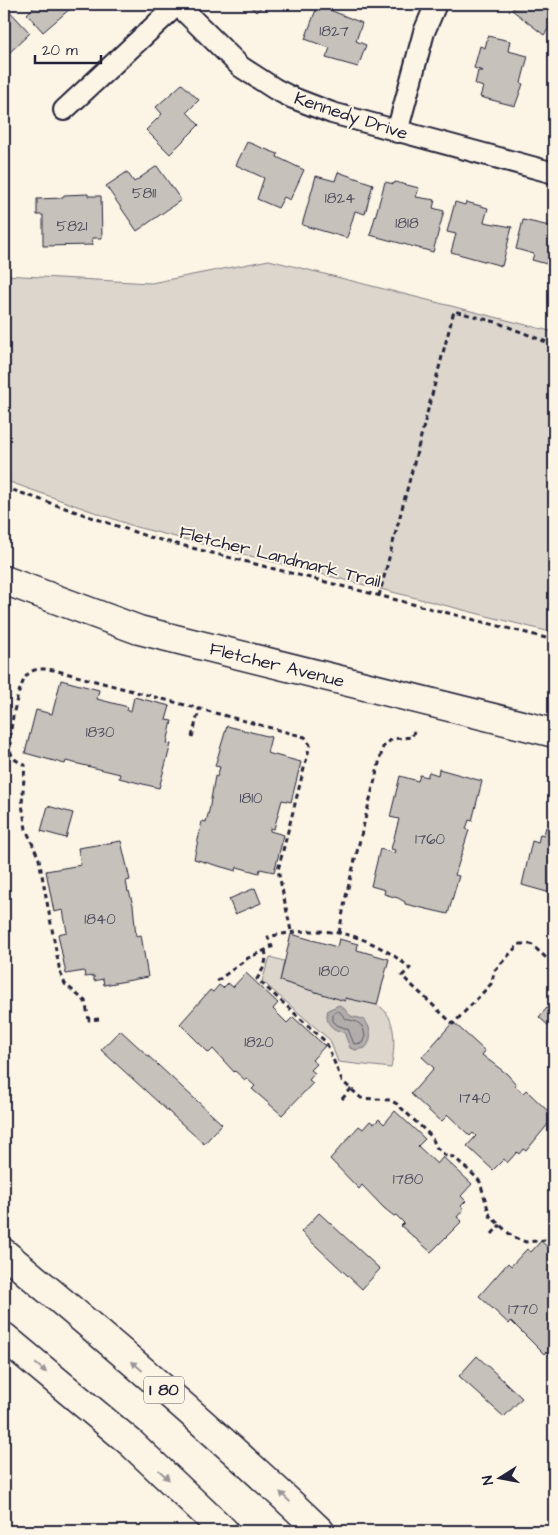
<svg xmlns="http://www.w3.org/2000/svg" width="558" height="1535" viewBox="0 0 558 1535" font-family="'Architects Daughter',sans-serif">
<rect width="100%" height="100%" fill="#fcf5e5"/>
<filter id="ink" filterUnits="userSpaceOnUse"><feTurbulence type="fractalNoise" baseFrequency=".02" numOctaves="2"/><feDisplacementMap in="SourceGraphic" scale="10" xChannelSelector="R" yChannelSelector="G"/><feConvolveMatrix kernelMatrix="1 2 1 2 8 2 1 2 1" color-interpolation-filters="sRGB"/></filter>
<g filter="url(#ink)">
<g fill="#dcd6cc" stroke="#7f7c84">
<path d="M269,260L554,332V633L136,527L4,480V275L151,283Z"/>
<path d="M270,957L284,961L280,981L344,1000L345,998C355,1000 368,1000 377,1005C398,1015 395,1049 391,1068L338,1062L330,1040L262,981Z"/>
</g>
<path fill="#b2adab" stroke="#78757e" d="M339,1005C345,1007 346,1013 351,1016C354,1018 359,1017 362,1019C372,1025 373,1041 365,1048L355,1050L350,1048L344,1032C332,1031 324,1022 328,1010Z"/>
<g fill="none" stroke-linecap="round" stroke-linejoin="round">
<path stroke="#5c5a68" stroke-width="1" d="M339,1011L346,1019L357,1022L363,1027L365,1036L362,1043L354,1044L348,1029L337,1025L333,1021V1014Z"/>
</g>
<g fill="#c6c1bb" stroke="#22223b">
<path d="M33,4H66L71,8L43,32L27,14L35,6Z"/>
<path d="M248,4H265L256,12Z"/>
<path d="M517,4H554V21L544,35L512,10Z"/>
<path d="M4,5L30,33L7,55L4,53Z"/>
<path d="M317,7L325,10V8L362,23L356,41L366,45L358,67L326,58L330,48L305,39Z"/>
<path d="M488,36L510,41L508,51L528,56L521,83L523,84L515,106L480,97L483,87L475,84L478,71H483L474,68L480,46L485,48Z"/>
<path d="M182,84L199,100L187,112L199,125L170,154L146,130L162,114L156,107Z"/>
<path d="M247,142L278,154L277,157L304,170L290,200L284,197L278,208L257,199L264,178L236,165Z"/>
<path d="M157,166L181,200L137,231L106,186L127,172L134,182Z"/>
<path d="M338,172L373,184L365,214L355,211L347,238L302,225L316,176L335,181Z"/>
<path d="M385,182L394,184L395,182L419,188L416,197L435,200L433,208L444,211L433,252L370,235Z"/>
<path d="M88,194V196H101L102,238H92L93,245L43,246V215H37V199L63,198L64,195Z"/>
<path d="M455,202L465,205L466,202L488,208L484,222L512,227L502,266L451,252L456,234L447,232Z"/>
<path d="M523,220L554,227V266L532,260L534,254L516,249Z"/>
<path d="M61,680L99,690L97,699L128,707L127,711H131L134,697L170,706L166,720L172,721L167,743L171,744L159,788L119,778L120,774L66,761L65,764L25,753L36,710L52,714Z"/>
<path d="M227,726L271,737L267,753L301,762L291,802L282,800L274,829L270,828V831L284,835L274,872L260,869L259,873L237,867L236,871L194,859L202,821L206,822L209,811L215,776L217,777L220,767L215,766Z"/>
<path d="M439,769L482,781L472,821L469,820L466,829L469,830L455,875L459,876L448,914L405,904V902L398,898L384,894L385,890L371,886L380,849L394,853L395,850L391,849L399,819L390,817L400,776L418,781L420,775L427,777L429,772L438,775Z"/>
<path d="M48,806L73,813L66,838L41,831Z"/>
<path d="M554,820V894L522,885L532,841L538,843L540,834L544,835L546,827L552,828Z"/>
<path d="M121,841L130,880L126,881L128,892L129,891L133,905L136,936L141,935L148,977L104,985L103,979L94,981V976L85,977L84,971L66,974L58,934L67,932L63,910L54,912L46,871L81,865L78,848Z"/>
<path d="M255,888L261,903L235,914L229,899Z"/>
<path d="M291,934L337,947L339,939L358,944L357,950L389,959L377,1005L345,998V1001L280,981Z"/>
<path d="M246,973L278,1003L273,1009L287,1023L293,1017L325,1046L312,1060L317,1064L311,1070L315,1073L309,1080L313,1083L282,1115L252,1089L255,1086L246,1078L245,1080L235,1071L234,1072L213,1049L209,1053L180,1024L210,990L213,992L219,985L223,988L228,983L233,987Z"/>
<path d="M554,1000V1031L539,1017Z"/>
<path d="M453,1022L485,1051L482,1055L507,1074L516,1084L515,1086L523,1093L526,1090L554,1117L526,1151L523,1149L519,1154L517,1152L507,1163L504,1159L493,1170L467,1146L476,1136L473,1133L470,1136L448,1115L441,1122L411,1094L434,1068L422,1057Z"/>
<path d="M120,1030L222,1124L204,1144L101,1050Z"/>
<path d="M395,1111L425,1139L418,1146L437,1164L443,1157L472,1184L461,1196L466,1201L461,1206L464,1209L457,1217L462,1221L431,1252L401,1226L404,1223L396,1215L394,1216L384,1208L362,1185L359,1189L330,1159L359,1126L363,1129L370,1121L374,1124L379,1119L384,1124Z"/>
<path d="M319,1213L380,1269L362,1289L301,1232Z"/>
<path d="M541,1241L554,1253V1366L551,1363L554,1359L546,1352L544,1354L511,1321L509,1324L479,1296L508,1263L511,1266L527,1249L531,1252Z"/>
<path d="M477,1356L522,1398L504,1417L459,1376Z"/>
</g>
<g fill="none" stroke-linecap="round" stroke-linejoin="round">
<defs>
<g id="minor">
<path d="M177,4L241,67L275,89L293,98L332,113L554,173"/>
<path d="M64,110L178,4"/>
<path d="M397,132L424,32L436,4"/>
</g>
<path id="secondary" d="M4,580L139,630L554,733"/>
<g id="motorway">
<path d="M4,1253C111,1342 219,1434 320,1531"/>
<path d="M4,1337L131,1443L224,1531"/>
</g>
</defs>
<use href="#minor" stroke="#22223b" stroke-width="24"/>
<use href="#secondary" stroke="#22223b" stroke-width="31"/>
<use href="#motorway" stroke="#22223b" stroke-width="31"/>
<g stroke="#22223b" stroke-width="3" stroke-dasharray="5 4" stroke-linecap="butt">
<path d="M4,487L149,537L554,640"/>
<path d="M379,596L454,311L496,322L554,345"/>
<path d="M192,737L199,710"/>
<path d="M339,933L346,896L383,747L392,739L412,737L414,731"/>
<path d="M265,950C268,962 263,969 257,979L326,1042L342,1081L361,1098L390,1100L397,1104L432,1137L436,1147L446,1156L454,1157L476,1177L480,1182L490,1216L514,1238L526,1242L545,1240L554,1249"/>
<path d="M217,981L248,958L272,947L268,937C324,924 365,931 410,968L402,976L453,1024L491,984L495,970L519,944H531L554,965"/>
<path d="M99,1019L89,1020L85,1001L65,984L60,972L39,859L26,829L22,804L25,765C19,762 13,760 11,753C7,738 17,685 28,674C35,667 45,669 54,670L305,737L310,745L278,870L291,931"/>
<path d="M342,1099L351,1089"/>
<path d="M492,1234L500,1225"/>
</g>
<use href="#minor" stroke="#fcf5e5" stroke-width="20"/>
<use href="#secondary" stroke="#fcf5e5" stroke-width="28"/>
<use href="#motorway" stroke="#fcf5e5" stroke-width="28"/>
</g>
<defs><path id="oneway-solid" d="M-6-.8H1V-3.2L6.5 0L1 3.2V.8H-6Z" transform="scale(1.25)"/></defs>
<g fill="#9a9698">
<use href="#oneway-solid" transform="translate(137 1366) rotate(-139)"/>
<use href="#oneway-solid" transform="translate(41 1368) rotate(40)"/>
<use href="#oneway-solid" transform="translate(164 1475) rotate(43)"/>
<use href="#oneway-solid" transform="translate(285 1497) rotate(-136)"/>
</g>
</g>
<g text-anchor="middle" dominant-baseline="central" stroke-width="4" stroke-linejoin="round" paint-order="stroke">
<g font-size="15" fill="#4b4a5b">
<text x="334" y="31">1827</text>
<text x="144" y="193">5811</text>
<text x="340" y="198">1824</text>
<text x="407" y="223">1818</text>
<text x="72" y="226">5821</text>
<text x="100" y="732">1830</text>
<text x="251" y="798">1810</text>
<text x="430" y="839">1760</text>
<text x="100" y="919">1840</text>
<text x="334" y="971">1800</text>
<text x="259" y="1042">1820</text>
<text x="475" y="1098">1740</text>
<text x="408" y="1179">1780</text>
<text x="523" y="1309">1770</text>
</g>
<rect fill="#fcf5e5" stroke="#63616e" stroke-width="1" x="144" y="1376.5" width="40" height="27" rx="4"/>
<g font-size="16" font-weight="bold" fill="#22223b">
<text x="164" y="1390">I 80</text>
</g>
<g font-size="18" fill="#22223b" stroke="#fcf5e5">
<text transform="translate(351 116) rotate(18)">Kennedy Drive</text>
<text transform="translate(280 557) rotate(14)">Fletcher Landmark Trail</text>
<text transform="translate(277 665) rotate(14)">Fletcher Avenue</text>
</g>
</g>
<rect width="558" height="1535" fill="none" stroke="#fcf5e5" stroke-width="20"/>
<rect x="10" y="10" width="538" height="1515" fill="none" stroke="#22223b" stroke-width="2" filter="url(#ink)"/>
<g transform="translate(500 1478) rotate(259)" stroke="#fcf5e5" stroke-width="4" paint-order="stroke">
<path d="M0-4L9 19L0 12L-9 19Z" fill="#22223b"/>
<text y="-8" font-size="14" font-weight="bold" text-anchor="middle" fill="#22223b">N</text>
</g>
<path d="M35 55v8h66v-8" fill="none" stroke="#22223b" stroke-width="2.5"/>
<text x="42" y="55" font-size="15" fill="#22223b" stroke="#fcf5e5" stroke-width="4" paint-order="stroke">20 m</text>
</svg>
